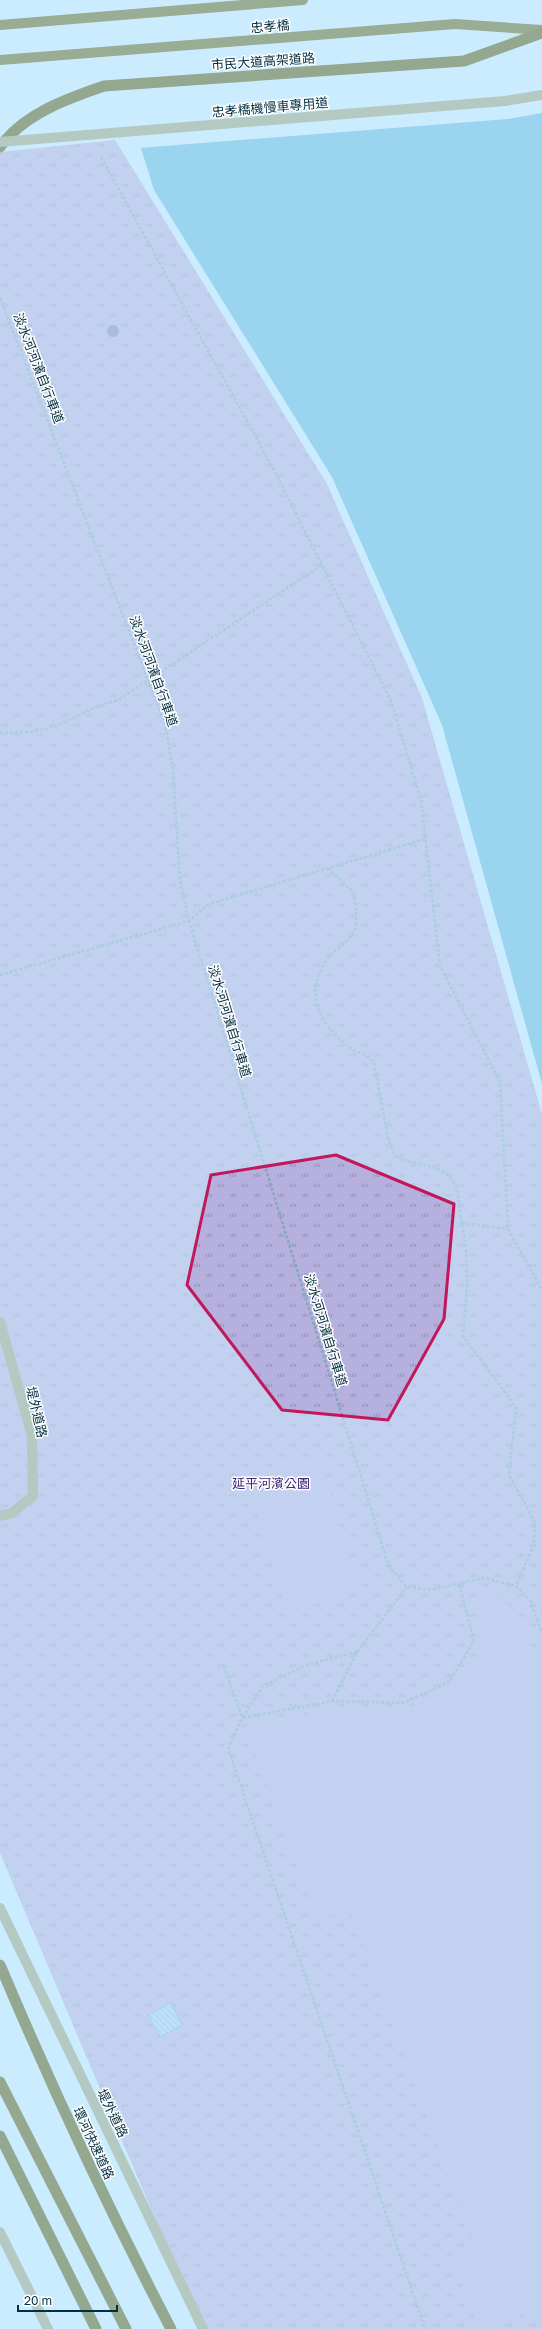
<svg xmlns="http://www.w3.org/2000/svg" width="542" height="2329" viewBox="0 0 542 2329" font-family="'Golos Text','Noto Sans TC',sans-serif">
<defs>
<pattern id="grass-tufts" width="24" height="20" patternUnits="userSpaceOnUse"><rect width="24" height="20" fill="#b6b0de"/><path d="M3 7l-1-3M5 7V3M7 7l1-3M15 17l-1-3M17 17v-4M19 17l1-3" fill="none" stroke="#9290b5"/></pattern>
<pattern id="building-back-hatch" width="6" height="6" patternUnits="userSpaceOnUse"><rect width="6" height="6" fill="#accff5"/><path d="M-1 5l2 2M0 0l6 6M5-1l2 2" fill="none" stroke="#92b2d3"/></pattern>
</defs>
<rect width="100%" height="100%" fill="#caecfe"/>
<path fill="url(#grass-tufts)" d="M115,140L327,484L422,698L542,1114V2329H202L0,1853V152Z"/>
<g fill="#b6b0de">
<path d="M319,1456L360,1590L287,1613L246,1478Z"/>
<path d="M477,1593L501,1595L522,1621L542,1677V2307L481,2329H479L451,2256L475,2247L350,1909L318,1920L245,1726L328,1711L404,1710L449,1692L481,1654Z"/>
</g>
<path fill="#5fb5dd" d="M95,0H542V1084L442,725L332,477L154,190Z"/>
<path fill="#caecfe" d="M93,0H542V113L508,119L139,148Z"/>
<path fill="url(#building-back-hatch)" stroke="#72adea" d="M171,2003L182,2025L160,2037L148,2015Z"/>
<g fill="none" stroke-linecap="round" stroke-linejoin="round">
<g stroke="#83a8ba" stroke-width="2.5" stroke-dasharray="3 2" stroke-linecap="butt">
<path d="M101,157L274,470L391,701L421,800L440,966L500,1082L508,1229L542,1290"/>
<path d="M0,298L165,724L173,771L180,881L189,921L389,1567L407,1587L431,1590L483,1578L516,1586L530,1600L542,1633"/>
<path d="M0,733C19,733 37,732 55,726C77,718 95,705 118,700L322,565"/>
<path d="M328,868L353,892C356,903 358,920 354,931C350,940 340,946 333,953C316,969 310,997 322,1017C328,1028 339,1039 349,1047C357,1053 368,1054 374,1063L388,1138L395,1156C417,1168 445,1160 457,1189L466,1251L467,1285L463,1336L516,1407L509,1475L535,1522L534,1544L516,1586"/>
<path d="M0,975L189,921L209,904L425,839"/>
<path d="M462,1223L508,1229"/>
<path d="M357,1652L309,1664L263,1686L242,1718L228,1748L425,2329"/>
<path d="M224,1666L242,1717"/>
<path d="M332,1701L357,1652L407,1587"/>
<path d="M243,1718L332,1701L403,1703L449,1682L474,1641L459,1584"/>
</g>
<g stroke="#9a9d7a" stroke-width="10">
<path d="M0,1322L32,1436L33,1496L12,1513L0,1516"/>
<path d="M0,1908L203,2329"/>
</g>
<path stroke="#9a9d7a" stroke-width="10" d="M0,2232L48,2329"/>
<g stroke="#5d5f16" stroke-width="10">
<path d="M0,25L303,0"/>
<path d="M0,60L455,24L542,30"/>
</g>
<g stroke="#52540b" stroke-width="11">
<path d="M0,147C24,114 66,99 104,86L464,61L542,33"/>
<path d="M0,1965C52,2088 109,2210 171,2329"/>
<path d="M0,2082L126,2329"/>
<path d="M0,2136L96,2329"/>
</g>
<path stroke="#9a9d7a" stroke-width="10" d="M0,142L505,101L542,95"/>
</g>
<circle fill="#7e80b5" cx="113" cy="331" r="6"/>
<path d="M0 0H542V2329H0ZM336,1155L454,1204L444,1319L388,1420L282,1410L187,1285L211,1175Z" fill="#caecfe" fill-opacity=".55" fill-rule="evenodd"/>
<path fill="none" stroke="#c2185b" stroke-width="3" stroke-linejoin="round" d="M336,1155L454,1204L444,1319L388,1420L282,1410L187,1285L211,1175Z"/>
<g text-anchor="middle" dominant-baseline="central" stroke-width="3" stroke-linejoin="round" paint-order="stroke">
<g font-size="13" fill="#032e40" stroke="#fff">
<text transform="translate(270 26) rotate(-5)">忠孝橋</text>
<text transform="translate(263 61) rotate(-4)">市民大道高架道路</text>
<text transform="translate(270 107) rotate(-5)">忠孝橋機慢車專用道</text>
<text transform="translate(39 368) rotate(69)">淡水河河濱自行車道</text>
<text transform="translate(154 671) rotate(70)">淡水河河濱自行車道</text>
<text transform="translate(230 1021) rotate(73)">淡水河河濱自行車道</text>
<text transform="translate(326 1330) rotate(73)">淡水河河濱自行車道</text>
<text transform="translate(37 1412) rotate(77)">堤外道路</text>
<text transform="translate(113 2113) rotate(64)">堤外道路</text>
<text transform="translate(94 2143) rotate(65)">環河快速道路</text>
</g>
<g font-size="13" fill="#3f287a" stroke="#fff">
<text x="271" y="1483">延平河濱公園</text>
</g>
</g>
<path d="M18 2305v6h99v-6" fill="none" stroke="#032e40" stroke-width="2"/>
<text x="24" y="2305" font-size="12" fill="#032e40" stroke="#ffffff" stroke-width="3" paint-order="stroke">20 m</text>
</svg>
